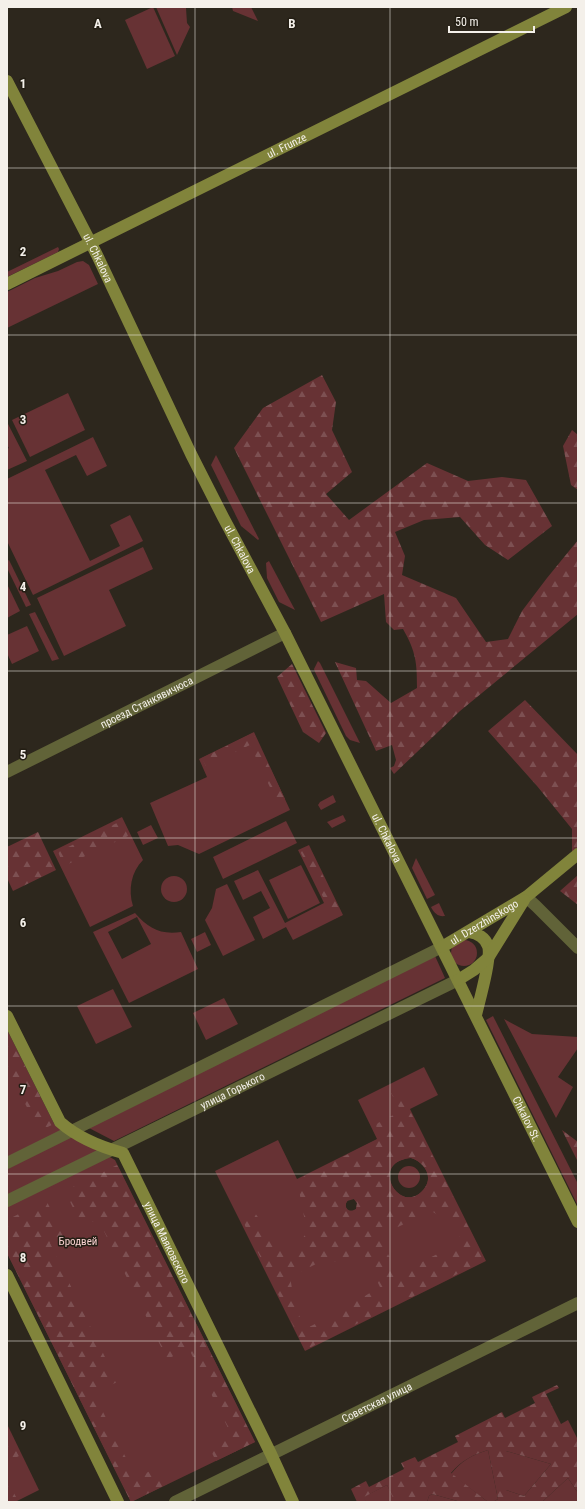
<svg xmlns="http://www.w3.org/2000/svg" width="585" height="1509" viewBox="0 0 585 1509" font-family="'Roboto Condensed',sans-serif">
<defs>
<pattern id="forest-firs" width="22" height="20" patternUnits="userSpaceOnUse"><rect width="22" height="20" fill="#673234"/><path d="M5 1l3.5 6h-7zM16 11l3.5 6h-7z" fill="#7d5052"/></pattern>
</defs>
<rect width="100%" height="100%" fill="#2d271d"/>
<g fill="#673234" fill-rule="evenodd">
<path d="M153,7L175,56L147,69L125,20Z"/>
<path d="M156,7L186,8L187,23L190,27L177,55Z"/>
<path d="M232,7H251L258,21L233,11Z"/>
<path d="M58,247L59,249L58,252L7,277V272Z"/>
<path d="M83,261L89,265L98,284L7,328V292L35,278L58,271L77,262Z"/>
<path d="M68,393L85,430L30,457L12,420Z"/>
<path d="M7,422L27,461L7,470V449L9,448L7,445Z"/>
<path d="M93,437L107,466L87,476L76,455L45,470L90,561L120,546L110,525L130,515L143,541L33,595L7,541V479Z"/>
<path d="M216,455L259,539L258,540L241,526L211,465Z"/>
<path d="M143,547L153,569L109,590L126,626L64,656L37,598Z"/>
<path d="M9,560L31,605L26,607L7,568V561Z"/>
<path d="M269,561L295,610L279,602L267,578L266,563Z"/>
<path d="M7,584L20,611L7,618Z"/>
<path d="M35,612L59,659L52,661L29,614Z"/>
<path d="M27,626L39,651L12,664L7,653V635Z"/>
<path d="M318,661L320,663L360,743L350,740L346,736L315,672L314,669Z"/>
<path d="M254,732L290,810L199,854L178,845L168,846L150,803L207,777L199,759Z"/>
<path d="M333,795L336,802L321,810L318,805L320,802Z"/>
<path d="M343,815L346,821L332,828L327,822Z"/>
<path d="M122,817L143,860C131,872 128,890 133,906L90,927L53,851Z"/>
<path d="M286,821L297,843L223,879L213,857Z"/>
<path d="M151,825L158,838L143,845L137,832Z"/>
<path d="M309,845L343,915L293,940L286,927L263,939L253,917L270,908L261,891L243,900L234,881L258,870L285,923L324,903L298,850Z"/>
<path d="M416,858L435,895L427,899L412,868Z"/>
<path d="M301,865L320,903L288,919L269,880Z"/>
<circle cx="174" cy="889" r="13"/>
<path d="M227,884L255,940L223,956L205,920L212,908L216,889Z"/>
<path d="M439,903L445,916C438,917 434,913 431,907Z"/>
<path d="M135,913C148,928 160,935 181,932L198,969L129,1003L93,932ZM137,917L151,944L122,959L108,932Z"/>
<path d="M205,932L211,945L197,952L191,939Z"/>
<circle cx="464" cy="953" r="13"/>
<path d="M435,956L445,978L114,1141L89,1128Z"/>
<path d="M113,989L132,1027L96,1044L77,1006Z"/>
<path d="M224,998L238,1024L206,1040L193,1013Z"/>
<path d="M493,1016L578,1184V1206L486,1020Z"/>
<path d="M504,1019L532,1034L578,1037V1048L558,1077L573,1087L556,1118Z"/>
<path d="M7,1030L54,1124L115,1160L255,1442L131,1502L7,1253Z"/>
<path d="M424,1067L438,1095L410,1109L486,1261L305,1351L215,1171L278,1140L297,1179L377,1139L358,1100ZM411,1158C424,1162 434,1176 424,1189C401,1218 367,1162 411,1158ZM350,1199H354L357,1203L356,1209C348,1215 341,1204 350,1199Z"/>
<circle cx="409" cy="1177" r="11"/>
<path d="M7,1424L39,1490L15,1502H7Z"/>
<path d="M488,1450L498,1499L493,1502H488L451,1474C461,1461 472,1455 488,1450Z"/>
<path d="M506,1451L551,1464L524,1496L506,1490Z"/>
<path d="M568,1478L578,1493V1502H542Z"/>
<path d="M387,1485L396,1502H366L363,1497Z"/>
<path d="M432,1494L461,1502H427L429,1496Z"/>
</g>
<g fill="url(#forest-firs)" fill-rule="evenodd">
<path d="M322,375L336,402L332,430L352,472L326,494L349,520L427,463L468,481L502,477L526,480L552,526L508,560L485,545L460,517L424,520L395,532L405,556L402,575L456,598L486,642L508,639L522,611L547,578L578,540V614L460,711L394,774L390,768L394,766L396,760L392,745L376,751L335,662L356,668L357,680L366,681L391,703L417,688C417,662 416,652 403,629L394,630L386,622L384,594L321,622L234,448L263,408Z"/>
<path d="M572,430L578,435V490L571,485L563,446Z"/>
<path d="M292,664L326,733L319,743L303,732L277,677Z"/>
<path d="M525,700L578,755V847L572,852V829L537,786L488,731Z"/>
<path d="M253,733L285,799L277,802L250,745L206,766L202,758Z"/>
<path d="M121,821L128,836L64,866L58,852Z"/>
<path d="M38,832L56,870L13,891L7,878V847Z"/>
<path d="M309,847L342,915L334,919L300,851Z"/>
<path d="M578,875V905L560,891Z"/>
<path d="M7,1030L54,1124L39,1131L7,1068Z"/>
<path d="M402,1088L411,1105L408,1107L485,1260L404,1301L386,1277L382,1311L305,1350L237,1209L255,1213L288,1260L307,1232L297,1180L378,1139L376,1124L401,1111L391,1093ZM411,1158C424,1162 434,1176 424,1189C401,1218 367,1162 411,1158ZM354,1199L357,1203L356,1209C349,1214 343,1208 347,1201ZM433,1212L462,1231L455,1245L398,1274L379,1236L423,1215ZM362,1250L380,1287L331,1316L305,1329L295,1306L290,1277L318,1263L340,1261Z"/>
<path d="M562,1130L578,1142V1162Z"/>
<path d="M117,1165L255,1442L216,1461L207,1443L230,1432L189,1349L167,1359L98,1219L82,1227L65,1191Z"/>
<path d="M46,1200L64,1236L50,1243L117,1382L94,1394L136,1478L158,1467L167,1484L131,1502L7,1253V1220Z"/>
<path d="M557,1385L559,1388L546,1394L561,1424L568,1420L578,1440V1493L568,1478L542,1502H493L498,1499L488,1450C472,1455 461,1461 451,1473L488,1502H461L432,1494L429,1496L427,1502H395L387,1485L364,1497L366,1502H357L351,1489L366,1481L369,1487L404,1469L401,1463L415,1457L418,1462L458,1442L455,1436L502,1412L505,1418L535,1403L532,1397ZM506,1451L551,1464L524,1496L506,1490Z"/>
<path d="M7,1432L19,1456L7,1462Z"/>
<path d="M7,1480L16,1497L7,1502Z"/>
</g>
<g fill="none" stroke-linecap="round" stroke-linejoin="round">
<g stroke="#616338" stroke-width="12">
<path id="s1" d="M7,772L285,633"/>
<path d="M526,897L536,906L578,948"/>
<path d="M7,1163L442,947"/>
<path id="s2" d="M7,1201L458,980"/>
<path id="s3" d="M175,1502L578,1303"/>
</g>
<g stroke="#81843b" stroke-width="12">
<path id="s4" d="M7,81L97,255L191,454L223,517L285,633L578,1222"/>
<path id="s5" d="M7,284L566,7"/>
<path d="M469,932C478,934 485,937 488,946C492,957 479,1002 476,1015"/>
<path id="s6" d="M442,947L526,897L578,854"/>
<path d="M458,980L474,970L488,958L524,900"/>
<path id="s7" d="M7,1016L60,1122C77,1137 101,1147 123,1153L271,1454L293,1502"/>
<path d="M7,1275L118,1502"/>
</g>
</g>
<path fill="none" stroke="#f4f0ea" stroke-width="1" stroke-opacity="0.55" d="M195,7V1502M390,7V1502M7,168H578M7,335H578M7,503H578M7,671H578M7,838H578M7,1006H578M7,1174H578M7,1341H578"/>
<g text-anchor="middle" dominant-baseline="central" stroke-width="3" stroke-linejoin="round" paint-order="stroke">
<g font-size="11" fill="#f4f0ea" stroke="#231e14">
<text stroke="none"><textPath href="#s5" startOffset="312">ul. Frunze</textPath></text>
<text stroke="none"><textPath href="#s4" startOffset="199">ul. Chkalova</textPath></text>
<text stroke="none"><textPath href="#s4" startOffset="523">ul. Chkalova</textPath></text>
<text stroke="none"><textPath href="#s1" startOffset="156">проезд Станкявичюса</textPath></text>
<text stroke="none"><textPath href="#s4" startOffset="847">ul. Chkalova</textPath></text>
<text stroke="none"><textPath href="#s6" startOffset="49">ul. Dzerzhinskogo</textPath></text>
<text stroke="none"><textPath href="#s2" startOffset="251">улица Горького</textPath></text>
<text stroke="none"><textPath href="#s4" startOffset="1161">Chkalov St.</textPath></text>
<text stroke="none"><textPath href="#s7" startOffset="289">улица Маяковского</textPath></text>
<text stroke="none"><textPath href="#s3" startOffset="225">Советская улица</textPath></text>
</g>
<g font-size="11" fill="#f9d1d0" stroke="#231e14">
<text x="78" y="1241">Бродвей</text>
</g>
</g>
<g font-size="13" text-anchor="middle" font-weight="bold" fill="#f4f0ea" stroke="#231e14" stroke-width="3" stroke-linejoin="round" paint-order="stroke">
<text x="98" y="28">A</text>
<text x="292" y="28">B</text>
<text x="23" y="88">1</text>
<text x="23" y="256">2</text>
<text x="23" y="424">3</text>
<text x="23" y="591">4</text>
<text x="23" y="759">5</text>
<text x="23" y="927">6</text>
<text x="23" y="1094">7</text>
<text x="23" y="1262">8</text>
<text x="23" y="1430">9</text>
</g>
<rect width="585" height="1509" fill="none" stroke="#f4f0ea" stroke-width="16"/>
<path d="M449 26v6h85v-6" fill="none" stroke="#f4f0ea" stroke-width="2"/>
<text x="455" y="26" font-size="12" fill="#f4f0ea" stroke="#231e14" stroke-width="3" paint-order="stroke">50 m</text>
</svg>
